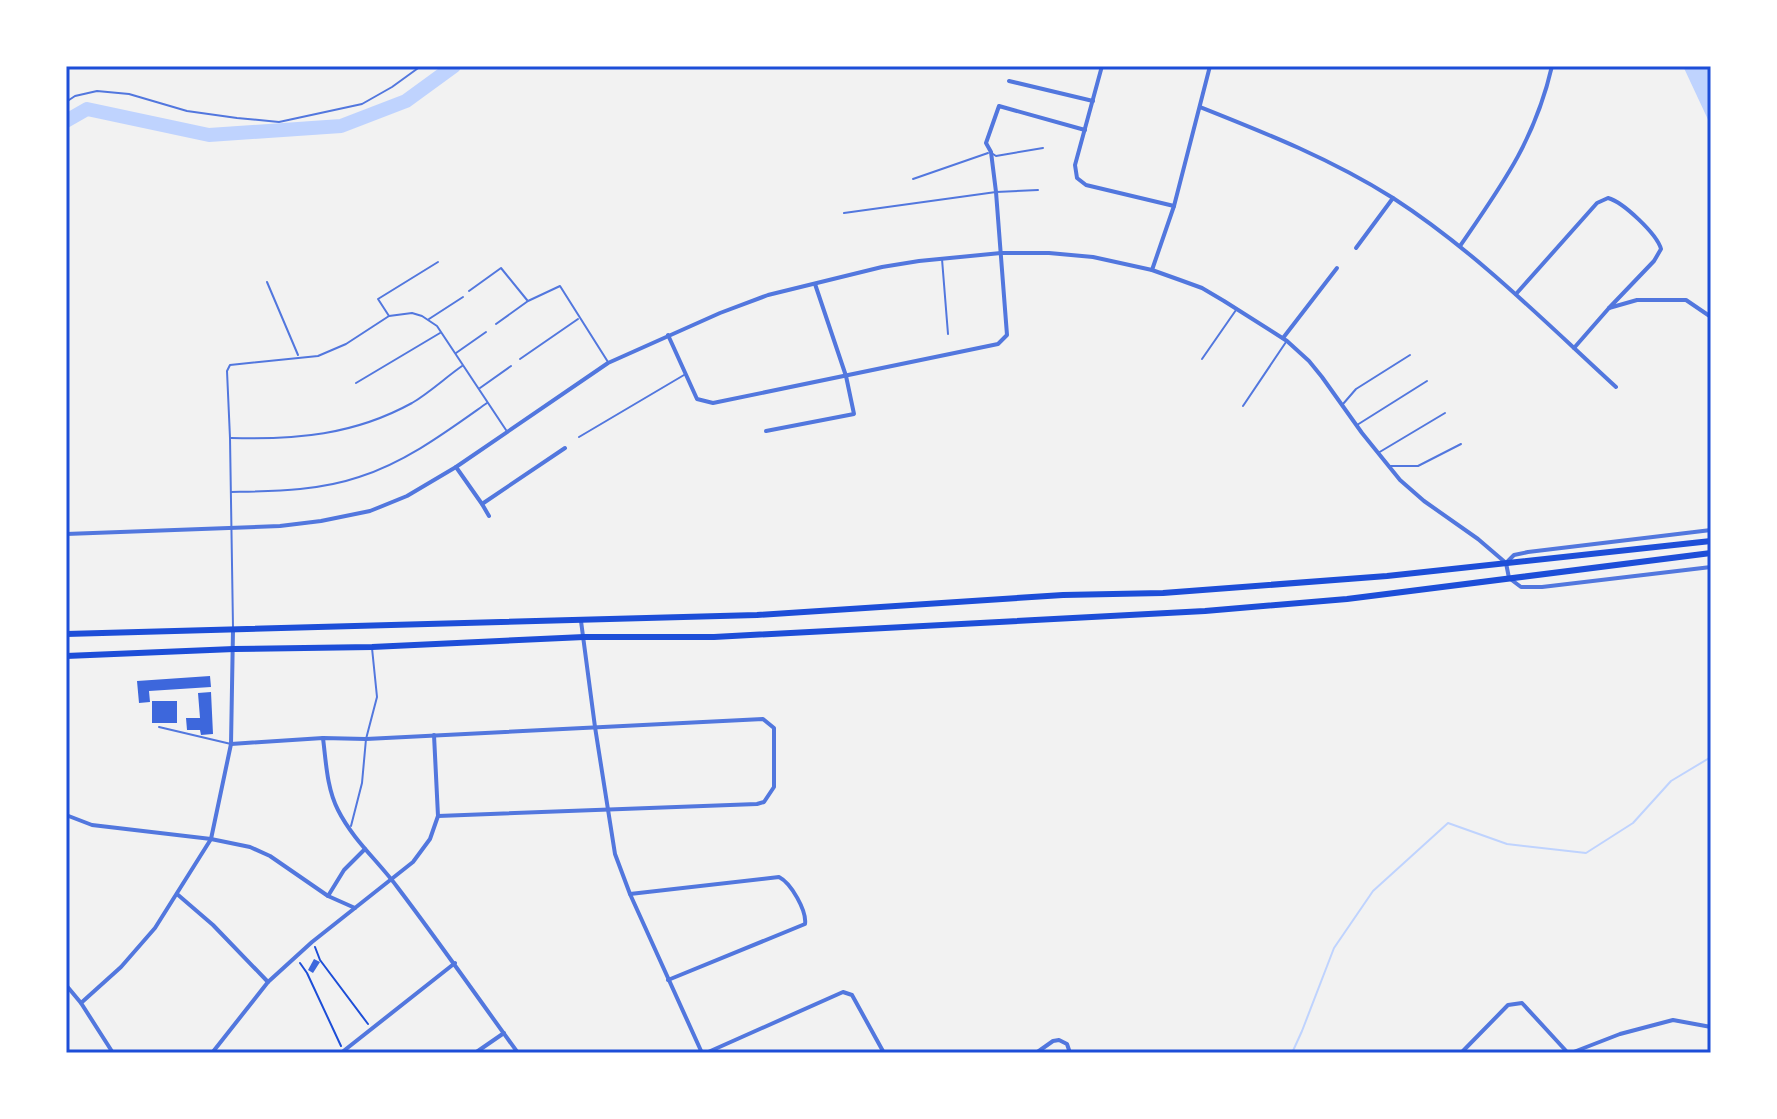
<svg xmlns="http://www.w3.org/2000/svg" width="1777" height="1119" viewBox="0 0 1777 1119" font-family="'Source Sans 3',sans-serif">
<rect width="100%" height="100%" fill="#f2f2f2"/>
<path fill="#bfd3fe" d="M1683,66H1711V126Z"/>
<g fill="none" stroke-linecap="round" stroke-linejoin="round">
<path stroke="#bfd3fe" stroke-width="2" d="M1292,1053L1302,1031L1334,948L1373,891L1448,823L1507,844L1586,853L1633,823L1671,781L1711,757"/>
<path stroke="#bfd3fe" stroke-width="14" d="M66,121L87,109L209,135L341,126L406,101L454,66"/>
</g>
<g fill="#3d67dc">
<path d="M210,676L211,687L149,691L150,702L139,703L137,681Z"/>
<path d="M211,692L213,734L201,735L200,730H187L186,718H200L198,693Z"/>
<rect x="152" y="701" width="25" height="22"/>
<path d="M314,959L320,962L313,973L308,970Z"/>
</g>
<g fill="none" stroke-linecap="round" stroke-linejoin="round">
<g stroke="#1d4ed8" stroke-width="2">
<path d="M315,947L320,960L368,1024"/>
<path d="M300,963L307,973L341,1046"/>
</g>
<g stroke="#5277de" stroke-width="2">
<path d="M66,102L75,96L97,91L129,94L187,111L237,118L279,122L362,104L392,87L421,66"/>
<path d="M993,154L996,156L1043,148"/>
<path d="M913,179L988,153"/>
<path d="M844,213L996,192L1038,190"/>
<path d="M942,259L948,334"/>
<path d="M267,282L298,355"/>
<path d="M469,291L501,268L527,300"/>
<path d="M389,316L378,299L438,262"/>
<path d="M429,319L463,297"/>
<path d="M496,324L528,301L560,286L608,362"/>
<path d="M456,353L486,332"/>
<path d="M520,359L578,319"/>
<path d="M1202,359L1236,310"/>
<path d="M356,383L440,333"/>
<path d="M480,388L511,366"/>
<path d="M1343,404L1356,389L1410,355"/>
<path d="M1243,406L1286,342"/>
<path d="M1357,425L1427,381"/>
<path d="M579,437L684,375"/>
<path d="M231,438C295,440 354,435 412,403C429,393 445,378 462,366"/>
<path d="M1378,453L1445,413"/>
<path d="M1388,466H1418L1461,444"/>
<path d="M231,492C274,491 318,491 359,477C406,462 446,432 487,403"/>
<path d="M233,627L230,438L227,371L230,365L318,356L346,344L389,316L412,313L422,316L437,326L506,430"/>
<path d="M159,727L231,744"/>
<path d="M351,826L362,783L366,739L377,697L372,648"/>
</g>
<g stroke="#5277de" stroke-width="4">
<path d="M1102,66L1075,165L1077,178L1086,185L1174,206"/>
<path d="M1009,81L1093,101"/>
<path d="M1200,107C1268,134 1331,159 1393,198C1475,251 1544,321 1616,387"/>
<path d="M1460,246C1502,185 1535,140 1552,66"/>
<path d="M1356,248L1393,198"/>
<path d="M1152,270L1174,206L1210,66"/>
<path d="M1516,294L1597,203L1608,198C1623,202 1657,234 1661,249L1654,261L1609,308"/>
<path d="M668,335L697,399L713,403L998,344L1007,335L996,192L991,152L986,143L999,106L1085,130"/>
<path d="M1283,338L1337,268"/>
<path d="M1574,348L1609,308L1637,300H1686L1711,317"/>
<path d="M766,431L854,414L846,376L815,284"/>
<path d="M456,467L482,504L489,516"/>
<path d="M482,504L565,448"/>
<path d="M66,534L280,526L321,521L370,511L407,496L456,467L608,363L720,313L768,295L882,267L919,261L1001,253H1049L1093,257L1152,270L1180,280L1202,288L1224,301L1287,341L1309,361L1322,377L1362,433L1400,480L1424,501L1478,539L1506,563L1509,578L1521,587H1542L1711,567"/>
<path d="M1508,561L1514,555L1528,552L1711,530"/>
<path d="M581,621L595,727L615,854L630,894L702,1053"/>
<path d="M323,738C326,762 327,789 338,810C353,840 379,862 398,888C439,942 478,998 518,1053"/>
<path d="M231,744L323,738L366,739L763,719L774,728V787L764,802L757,804L438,816"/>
<path d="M66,815L92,825L211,839L250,847L270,856L328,896L355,908"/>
<path d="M177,894L213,925L268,982"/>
<path d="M630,894L779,877C791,883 807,911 805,924L668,980"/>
<path d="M328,896L344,870L365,849"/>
<path d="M66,985L81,1003L113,1053"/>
<path d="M81,1003L121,967L155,928L211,839L231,744L233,630"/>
<path d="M212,1053L268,982L312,942L413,862L430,839L438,816L434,735"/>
<path d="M341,1053L455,963"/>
<path d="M475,1053L504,1033"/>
<path d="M706,1053L843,992L852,995L884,1053"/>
<path d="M1036,1053L1053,1041L1059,1040L1067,1044L1070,1053"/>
<path d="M1461,1053L1508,1005L1522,1003L1568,1053"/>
<path d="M1571,1053L1620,1034L1673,1020L1711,1027"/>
</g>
<g stroke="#1d4ed8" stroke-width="6">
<path d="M66,634L757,615L1063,595L1163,593L1387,576L1711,541"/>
<path d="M66,656L234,649L372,647L584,637H714L1205,611L1347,599L1711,553"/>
</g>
</g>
<rect width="1777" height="1119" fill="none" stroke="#ffffff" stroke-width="136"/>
<rect x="68" y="68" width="1641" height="983" fill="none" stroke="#1d4ed8" stroke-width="3"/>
</svg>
